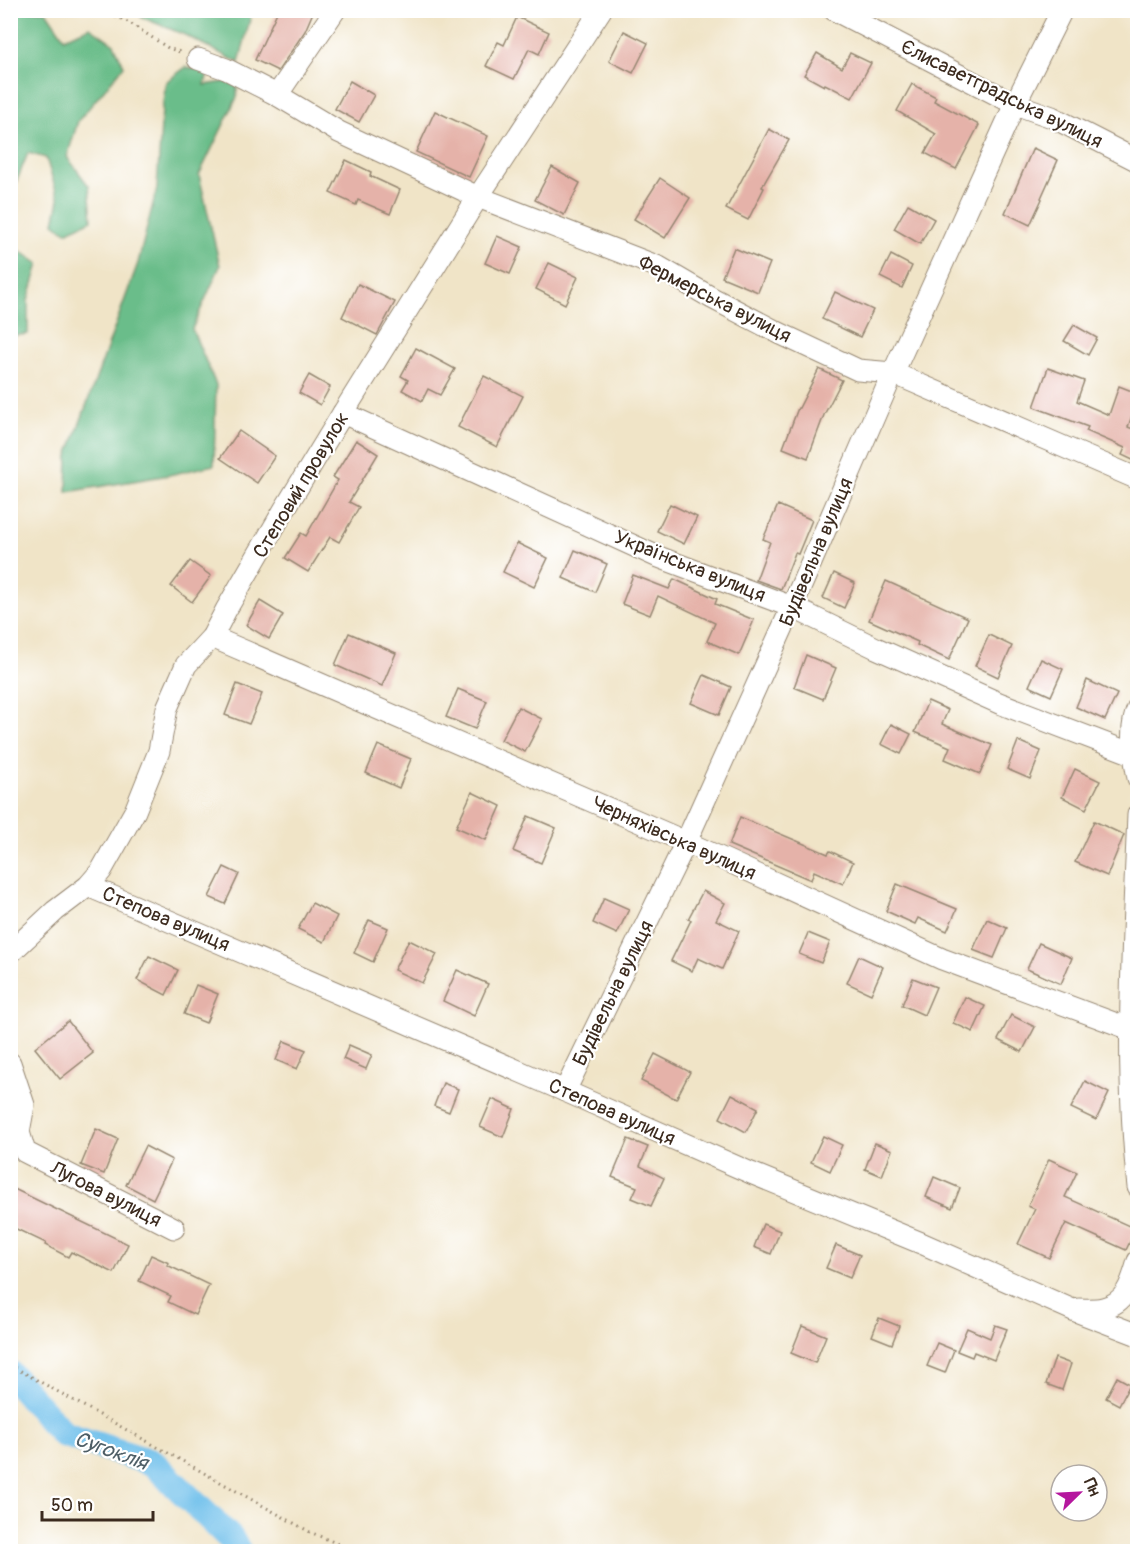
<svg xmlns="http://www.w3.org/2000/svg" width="1148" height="1562" viewBox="0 0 1148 1562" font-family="Pangolin,sans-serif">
<rect width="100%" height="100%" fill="#fff"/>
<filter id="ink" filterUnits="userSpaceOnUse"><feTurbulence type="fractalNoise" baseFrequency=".0167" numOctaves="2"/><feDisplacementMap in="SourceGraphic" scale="12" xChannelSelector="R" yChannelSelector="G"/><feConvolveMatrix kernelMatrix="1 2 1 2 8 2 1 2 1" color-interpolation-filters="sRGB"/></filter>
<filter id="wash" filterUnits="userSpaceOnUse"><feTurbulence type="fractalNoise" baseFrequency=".008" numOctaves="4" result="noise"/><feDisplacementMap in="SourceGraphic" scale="24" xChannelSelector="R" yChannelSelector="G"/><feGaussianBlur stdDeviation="1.35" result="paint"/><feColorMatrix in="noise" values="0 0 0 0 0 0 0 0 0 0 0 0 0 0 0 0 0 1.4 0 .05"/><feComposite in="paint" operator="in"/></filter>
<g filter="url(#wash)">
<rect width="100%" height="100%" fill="#f0e4c7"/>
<g fill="#6abd8a" stroke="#527454" stroke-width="1.5">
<path d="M11,10L46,11L64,38L90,27L114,44L124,66L78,121L67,157L89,186L92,220L66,232L54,223L59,200L46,158L28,153L11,195Z"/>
<path d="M144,11H252L239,63L185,35L141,17Z"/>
<path d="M186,67L208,72L205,85L237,80V97L199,175L220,266L192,329L216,385L214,465L169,475L67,492L68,456L138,263L157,188L162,109L166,82Z"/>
<path d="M16,248L39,264L28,300V334L11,336V249Z"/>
</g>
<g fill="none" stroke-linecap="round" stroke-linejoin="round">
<path stroke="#70c0eb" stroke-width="27" d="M10,1374L63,1434L153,1463L231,1539L238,1552"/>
</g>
<g id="blocks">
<g fill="#e5b2a9">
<path d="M278,10H314L305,31L278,71L255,60Z"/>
<path d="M517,17L549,32L539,54L529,49L514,79L486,66L498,42L504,45Z"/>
<path d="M624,31L648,43L633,73L609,61Z"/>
<path d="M817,53L842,68L850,53L871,63L852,98L825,84L824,86L804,75Z"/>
<path d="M350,81L374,95L359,122L335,109Z"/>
<path d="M912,84L936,97L934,101L979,125L956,169L925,153L936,134L897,111Z"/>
<path d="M435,111L488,136L469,177L416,152Z"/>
<path d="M769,129L789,140L762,187L764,188L748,220L726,209Z"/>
<path d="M1033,148L1058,160L1041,198L1042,199L1030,225L1005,213Z"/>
<path d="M346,160L371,172L370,176L400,190L390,214L358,200L356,205L330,193Z"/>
<path d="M552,167L580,183L564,215L535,200Z"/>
<path d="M660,178L690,198L665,238L634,219Z"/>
<path d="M908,204L934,219L920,244L894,229Z"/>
<path d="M497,236L522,247L510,274L485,263Z"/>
<path d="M734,248L770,263L758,292L722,277Z"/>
<path d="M891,255L912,266L902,288L880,277Z"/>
<path d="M549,263L578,277L565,304L536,289Z"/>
<path d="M358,284L395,302L377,335L342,317Z"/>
<path d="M835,292L873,310L860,337L822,319Z"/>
<path d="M1074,325L1097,338L1088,355L1064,341Z"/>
<path d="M416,348L455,369L440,395L428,389L422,401L402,390L408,380L401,376Z"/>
<path d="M1048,368L1084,381L1077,401L1109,415L1119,386L1137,393V401L1128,427L1133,429L1137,419V462L1122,455L1125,448L1086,431L1088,427L1034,407Z"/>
<path d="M819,369L842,380L824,415L808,458L783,448L798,408H799Z"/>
<path d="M309,375L330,387L320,405L299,393Z"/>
<path d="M484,376L523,396L497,447L458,427Z"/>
<path d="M239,431L275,456L257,483L220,458Z"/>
<path d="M356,440L378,454L349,502L359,507L339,542L330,537L308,572L285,558L301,533L306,536L338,480L333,477Z"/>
<path d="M670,504L697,517L684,544L657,531Z"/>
<path d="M778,505L812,520L798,554L795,553L781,589L756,580L770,542L763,539Z"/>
<path d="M517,543L548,558L534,587L503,572Z"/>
<path d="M575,550L607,564L595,592L563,578Z"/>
<path d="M190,561L211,576L192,602L171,586Z"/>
<path d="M834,573L855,583L844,608L823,598Z"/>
<path d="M633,575L669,589L674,579L717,599L715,604L754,620L739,655L707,641L715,623L658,596L650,615L622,604Z"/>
<path d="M886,581L968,618L949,660L917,645L918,642L869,620Z"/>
<path d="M260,601L283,615L269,639L246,625Z"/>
<path d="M349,633L396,653L382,686L335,665Z"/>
<path d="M989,635L1012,646L998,677L975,666Z"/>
<path d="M806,655L836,668L823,699L794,687Z"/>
<path d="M1041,659L1063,669L1051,696L1029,686Z"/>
<path d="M704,675L731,687L719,715L691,703Z"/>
<path d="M1087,680L1117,694L1105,720L1076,707Z"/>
<path d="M237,684L262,694L249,724L225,715Z"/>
<path d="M458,689L487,701L475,729L446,717Z"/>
<path d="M928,701L948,710L942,724L992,745L980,774L945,759L950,747L915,732Z"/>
<path d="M518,707L542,719L525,752L501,740Z"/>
<path d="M891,724L911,734L901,754L881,744Z"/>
<path d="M1018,741L1041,751L1030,779L1007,769Z"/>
<path d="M378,745L411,759L399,788L366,773Z"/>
<path d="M1075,769L1100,781L1086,809L1062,797Z"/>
<path d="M472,792L501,806L486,840L456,827Z"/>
<path d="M528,816L556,828L541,863L513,851Z"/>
<path d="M740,817L828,854L830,851L853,862L843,884L814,871L811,880L729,845Z"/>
<path d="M1094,821L1124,835L1107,876L1075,862Z"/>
<path d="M224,867L239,874L225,904L209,897Z"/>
<path d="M897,884L957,909L947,931L918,918L915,924L886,911Z"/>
<path d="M703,891L725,903L716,920L739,931L722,969L698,958L692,971L671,961L691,920L688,919Z"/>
<path d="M604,898L629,909L617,934L593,923Z"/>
<path d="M312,903L337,916L324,942L298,929Z"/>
<path d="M987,919L1007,928L994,958L973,950Z"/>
<path d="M369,920L388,928L373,962L354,953Z"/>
<path d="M808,933L830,942L821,963L799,954Z"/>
<path d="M409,940L437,954L422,983L394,970Z"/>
<path d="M1039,943L1072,958L1061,984L1027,969Z"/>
<path d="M149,956L178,970L166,995L137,980Z"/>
<path d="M859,956L883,967L871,994L847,983Z"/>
<path d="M457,970L488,984L474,1016L443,1001Z"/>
<path d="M913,978L936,987L924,1015L902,1005Z"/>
<path d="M196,985L218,994L206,1023L184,1014Z"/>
<path d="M965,997L985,1006L973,1032L953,1023Z"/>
<path d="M1011,1015L1035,1027L1022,1052L998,1040Z"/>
<path d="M68,1021L93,1053L60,1079L35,1048Z"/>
<path d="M284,1041L306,1050L297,1069L276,1060Z"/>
<path d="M349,1045L372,1055L366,1069L343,1059Z"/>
<path d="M655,1054L690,1072L676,1099L641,1081Z"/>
<path d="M1085,1081L1109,1093L1096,1120L1071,1108Z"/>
<path d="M443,1083L458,1089L449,1112L434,1106Z"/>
<path d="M732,1094L758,1108L746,1132L720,1118Z"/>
<path d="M492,1099L514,1109L503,1137L480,1127Z"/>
<path d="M96,1129L118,1139L104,1174L81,1165Z"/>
<path d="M823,1136L842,1145L830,1171L811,1162Z"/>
<path d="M628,1139L648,1147L640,1166L664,1178L651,1206L632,1198L637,1187L612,1177Z"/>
<path d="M875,1143L892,1150L882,1176L865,1169Z"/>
<path d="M145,1146L172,1160L153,1199L126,1185Z"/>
<path d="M1049,1159L1077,1172L1065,1197L1136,1229L1126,1250L1066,1223L1049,1258L1018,1244L1035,1209L1028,1206Z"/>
<path d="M934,1177L960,1188L952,1208L926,1197Z"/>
<path d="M10,1187L128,1244L114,1273L71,1252L68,1257L45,1245L46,1243L10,1226Z"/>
<path d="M763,1224L780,1231L771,1254L754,1247Z"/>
<path d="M836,1245L860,1255L850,1278L826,1268Z"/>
<path d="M151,1255L169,1263L167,1265L209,1285L195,1315L168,1302L171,1296L139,1281Z"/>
<path d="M879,1318L899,1326L892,1344L872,1336Z"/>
<path d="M995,1325L1007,1329L994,1360L974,1352L972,1357L957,1351L967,1328L990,1338Z"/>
<path d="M802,1326L826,1336L815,1363L791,1353Z"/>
<path d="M937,1343L954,1350L945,1373L927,1366Z"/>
<path d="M1055,1358L1071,1364L1062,1390L1046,1384Z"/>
<path d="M1117,1377L1130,1384L1119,1405L1106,1398Z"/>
</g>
</g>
</g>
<g filter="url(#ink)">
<use href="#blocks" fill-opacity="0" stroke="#968772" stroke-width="1.5"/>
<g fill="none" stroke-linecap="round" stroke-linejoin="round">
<defs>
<g id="minor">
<path d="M834,10L1015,104L1052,117L1138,161"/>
<path d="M198,59L226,69L277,95L339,132L478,197L659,267L712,298L779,333L858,370L893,373L1138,479"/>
<path d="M277,95L335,10"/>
<path d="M343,413L656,556L792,607L876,648L999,703L1138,756"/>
<path d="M212,637L686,842L942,959L1138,1032"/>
<path d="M1138,708C1128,729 1134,756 1138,778"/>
<path d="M1138,815C1133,939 1124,1064 1138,1187"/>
<path d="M88,886L565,1091L751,1173L921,1243L1073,1310L1138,1335"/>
<path d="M10,953L55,911L88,886L101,871L135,811L159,751L167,708L186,665L212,637L226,610L284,510L343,413L478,197L601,10"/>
<path d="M10,1063L24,1105L19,1132L25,1152L174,1228"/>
<path d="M565,1091L686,842L792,607L893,373L1015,104L1062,10"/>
<path d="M1079,1309C1087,1309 1095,1310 1103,1308C1127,1303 1132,1281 1138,1261"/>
</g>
</defs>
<use href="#minor" stroke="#968772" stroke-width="23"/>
<g stroke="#968772" stroke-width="3" stroke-dasharray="1.5 4.5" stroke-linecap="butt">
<path d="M105,10L133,25L168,48L183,53"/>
<path d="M10,1365L310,1532L357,1552"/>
</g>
<use href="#minor" stroke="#fff" stroke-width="21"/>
</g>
</g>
<g text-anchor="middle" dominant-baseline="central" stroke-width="4.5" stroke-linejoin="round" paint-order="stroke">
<g font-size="20" fill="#3b2a1e" stroke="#fff">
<text transform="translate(1002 94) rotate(26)">Єлисаветградська вулиця</text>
<text transform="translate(715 299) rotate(27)">Фермерська вулиця</text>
<text transform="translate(301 485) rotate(-59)">Степовий провулок</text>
<text transform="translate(816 552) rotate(-67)">Будівельна вулиця</text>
<text transform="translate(690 566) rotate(22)">Українська вулиця</text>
<text transform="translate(674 838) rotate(24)">Черняхівська вулиця</text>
<text transform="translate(166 919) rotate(23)">Степова вулиця</text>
<text transform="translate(613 993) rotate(-64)">Будівельна вулиця</text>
<text transform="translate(612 1112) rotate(24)">Степова вулиця</text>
<text transform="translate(106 1194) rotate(27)">Лугова вулиця</text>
</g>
<g font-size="21" font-style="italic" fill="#4e5e66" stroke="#fff">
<text transform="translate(111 1451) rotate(20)">Сугоклія</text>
</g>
</g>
<rect width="1148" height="1562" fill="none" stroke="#fff" stroke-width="36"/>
<g transform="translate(1079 1493) rotate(66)"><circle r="28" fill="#ffffff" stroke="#b1aaa5" stroke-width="1.5"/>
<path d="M0-4.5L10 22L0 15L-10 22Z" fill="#b5179e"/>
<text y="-9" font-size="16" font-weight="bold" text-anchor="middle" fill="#3b2a1e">Пн</text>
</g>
<path d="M42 1511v9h111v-9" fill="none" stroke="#3b2a1e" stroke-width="3"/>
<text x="51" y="1511" font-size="18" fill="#3b2a1e" stroke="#ffffff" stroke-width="4.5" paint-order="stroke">50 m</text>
</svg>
